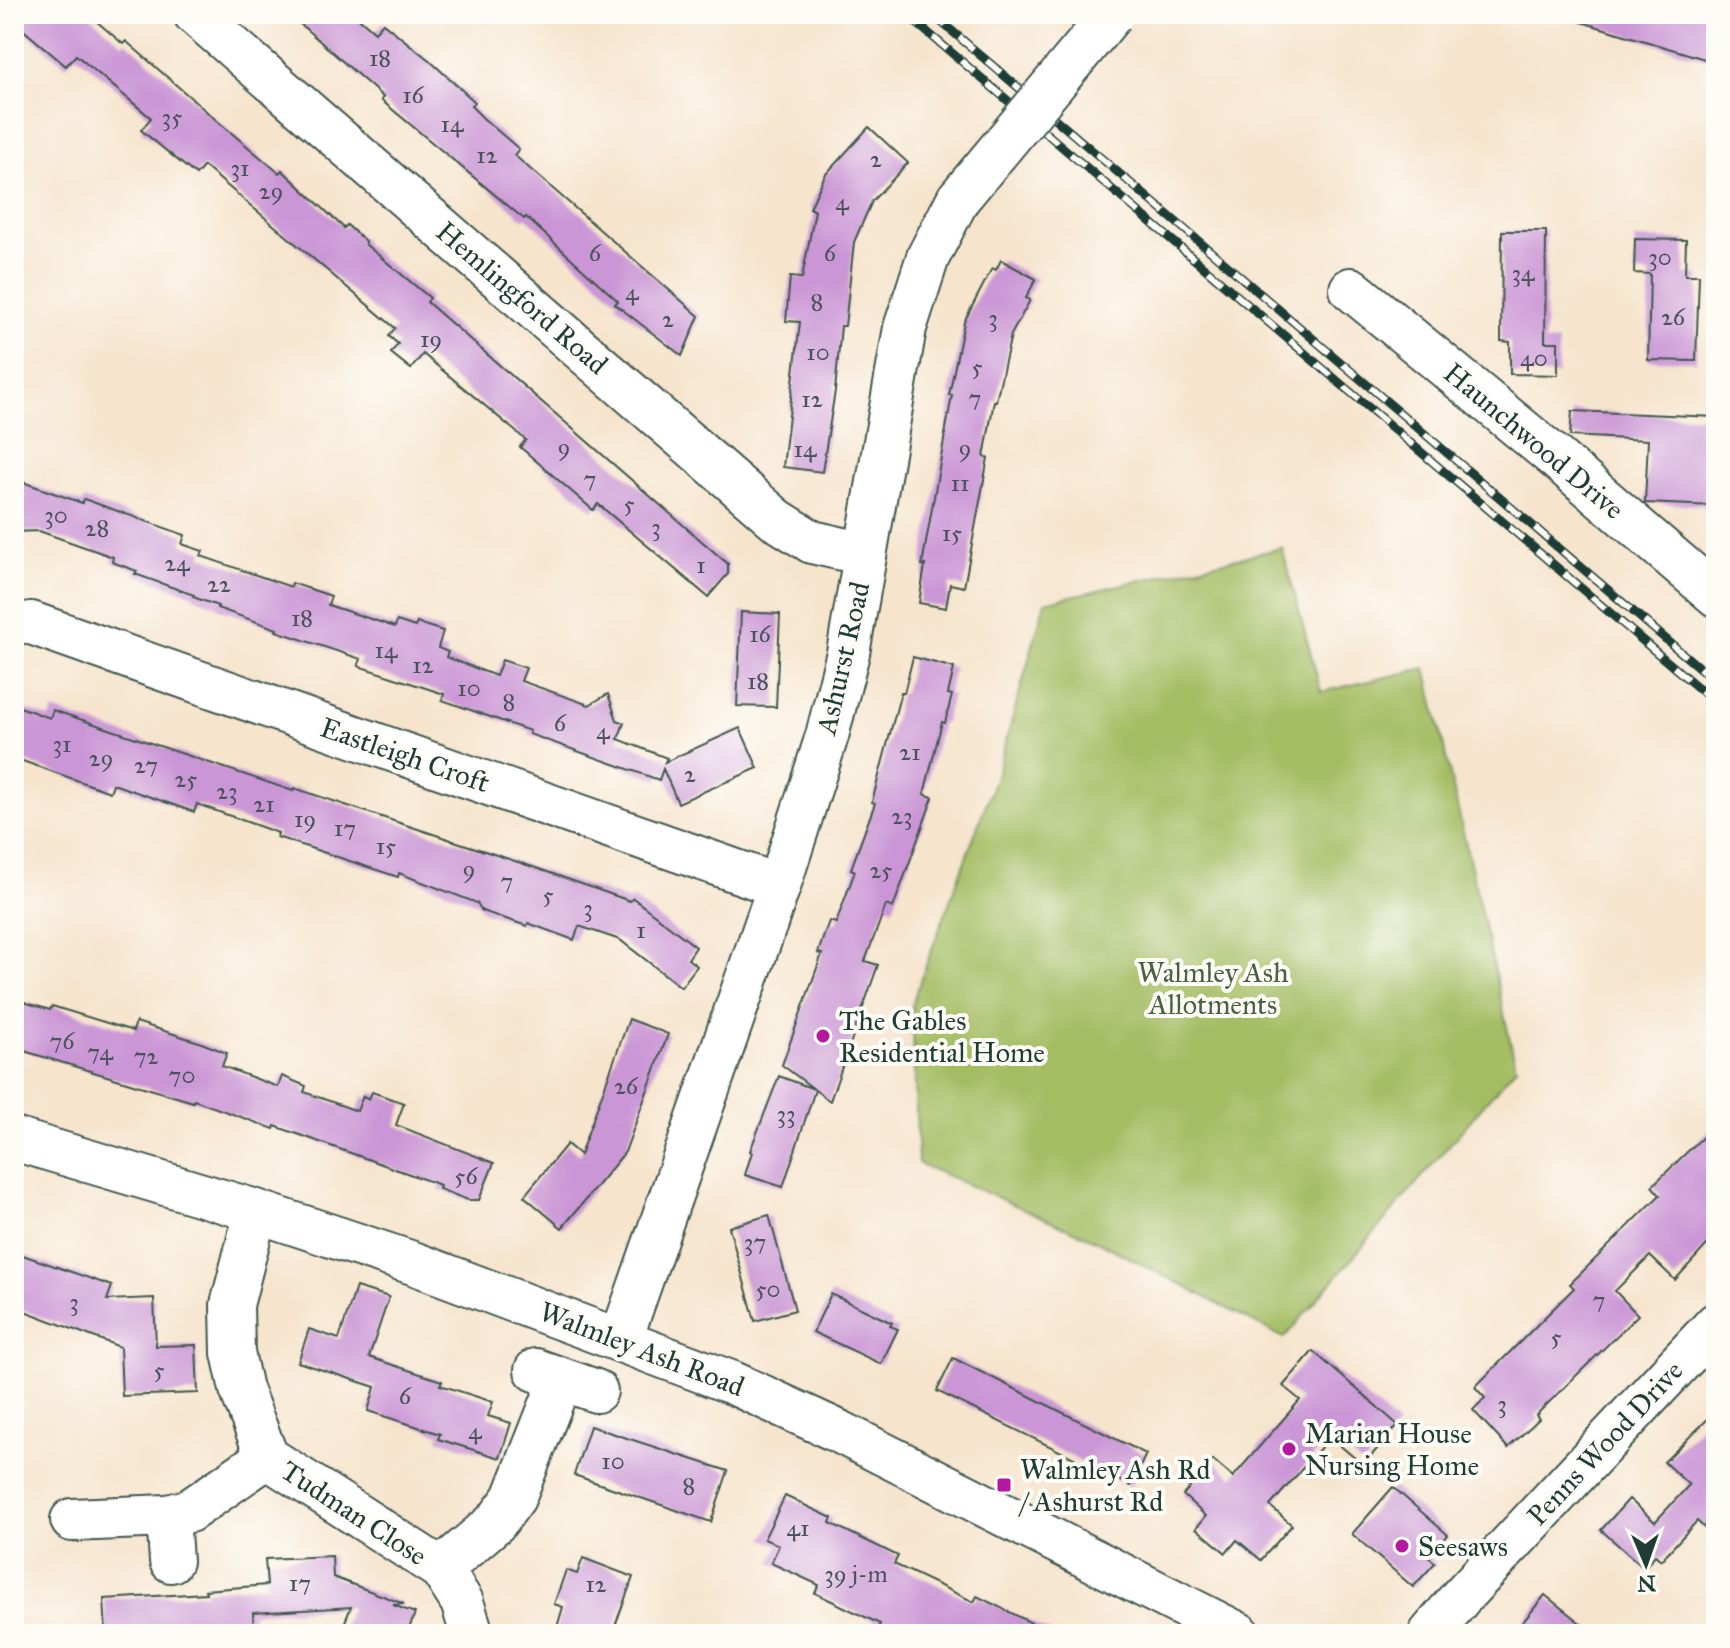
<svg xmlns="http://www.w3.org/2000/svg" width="1730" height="1648" viewBox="0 0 1730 1648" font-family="'IM FELL Great Primer',serif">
<rect width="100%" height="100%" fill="#fdfcf7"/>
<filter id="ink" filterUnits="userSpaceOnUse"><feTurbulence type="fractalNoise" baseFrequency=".0125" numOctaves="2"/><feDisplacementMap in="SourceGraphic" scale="16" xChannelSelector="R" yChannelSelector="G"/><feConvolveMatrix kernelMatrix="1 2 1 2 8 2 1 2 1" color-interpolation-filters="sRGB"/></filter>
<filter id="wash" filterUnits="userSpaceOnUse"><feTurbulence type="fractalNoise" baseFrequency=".006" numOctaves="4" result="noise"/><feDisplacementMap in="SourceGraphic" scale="32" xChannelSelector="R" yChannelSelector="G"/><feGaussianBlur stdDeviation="1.8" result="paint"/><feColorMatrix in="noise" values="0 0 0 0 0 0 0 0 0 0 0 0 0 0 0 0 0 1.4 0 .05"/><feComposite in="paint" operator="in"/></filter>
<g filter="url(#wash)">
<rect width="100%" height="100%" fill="#f6e4cc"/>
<path fill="#a4bd64" stroke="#627d4c" stroke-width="2" d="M1282,548L1321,692L1426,668L1516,1067L1284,1338L1095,1240L918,1163L912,1003L996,777L1045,602Z"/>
<g id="blocks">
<g fill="#ca96d5">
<path d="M14,14H88L123,44L126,41L215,119L279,173L282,170L344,228L347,225L366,242L365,244L430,298L427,302L728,564V574L708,597L598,504L593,510L520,447L526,440L423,354L411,369L391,353L398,344L389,336L395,328L204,166L196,175L141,130L151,118L76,55L66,66L14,22Z"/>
<path d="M289,14H354L375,32L383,23L429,60L475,102L471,106L484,119L519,149L514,155L699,316L682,356L615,304L618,301L526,217L524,219L381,100L383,97Z"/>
<path d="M1576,14H1716V51L1711,50L1708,60L1575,20Z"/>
<path d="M869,127L908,163L872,201L854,242L845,326H841L835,391L822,472L783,467L800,322L786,321L790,277L802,278L815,211L810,208L825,175Z"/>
<path d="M1502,231H1546L1545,342H1558V375L1510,374V342L1501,341Z"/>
<path d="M1635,239L1686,240L1685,275H1699L1696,361L1648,360L1650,274L1634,273Z"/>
<path d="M1001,260L1036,279L1026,298L1030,300L1011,335L996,401H994L984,457L988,458L964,587L950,584L946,608L919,603L925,565H922L952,395H949L964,322L992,268L996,270Z"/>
<path d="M1572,411L1716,417V506L1645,503L1648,440L1570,436Z"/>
<path d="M14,479L82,503L84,499L185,535L182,544L203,551L201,556L291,587L292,583L331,596L328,605L395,627L397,621L415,627L417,623L443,631L438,648L448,652L446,657L496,676L502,660L526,668L521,681L589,705L608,694L617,720L624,723L618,739L667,758L665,762L740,728L758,768L678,803L663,769L659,780L529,734L530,731L442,700L444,694L358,666L361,659L276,631L277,629L217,608L218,606L193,597L194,595L135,574L137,571L112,562L113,557L39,531L14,532Z"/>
<path d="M741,612L780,614L776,707L737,706Z"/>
<path d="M913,657L954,668L948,694L952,695L945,723L942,722L924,794L933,797L893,908L886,905L865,961L878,965L830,1101L815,1090L783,1187L745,1175L752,1152L750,1151L779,1076L814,1089L782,1065L822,954L818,953L829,921L836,923L855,871L851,869L875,803L872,802L901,692L904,693Z"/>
<path d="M14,705L50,718L53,710L293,791L294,788L536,868L630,901L633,898L696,947L688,959L697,966L681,987L620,940L579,926L574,940L528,923L527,926L482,911L477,903L399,873L398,877L277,837L278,833L197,804L194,812L113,784L110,792L14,758Z"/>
<path d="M14,999L50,1010L52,1006L133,1031L136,1022L199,1042L227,1053L222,1066L278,1087L282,1076L306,1086L304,1092L357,1111L363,1096L369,1099L372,1092L404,1103L396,1125L494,1163L479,1200H468L439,1189L440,1185L275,1126L274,1129L194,1100L193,1102L14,1048Z"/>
<path d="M629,1019L668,1034L625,1152L562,1228L524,1196L567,1144L580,1155Z"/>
<path d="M1716,1124V1235L1675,1280L1650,1256L1615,1291L1638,1315L1536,1415L1539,1419L1508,1448L1473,1410L1485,1398L1475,1387L1574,1288L1570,1284L1660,1195L1652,1186Z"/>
<path d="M769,1215L795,1310L755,1321L729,1227Z"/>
<path d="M14,1252L112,1286L107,1300L154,1298L156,1346L196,1345L198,1393L122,1396L120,1347L14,1307Z"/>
<path d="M356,1287L389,1297L369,1357L442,1381L440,1385L493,1402L488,1416L511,1423L500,1458L438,1439L440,1434L368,1411L375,1387L298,1362L309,1329L339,1339Z"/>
<path d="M831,1294L892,1323L890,1326L898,1329L881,1364L813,1332Z"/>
<path d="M1313,1351L1398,1425L1363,1465L1330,1437L1270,1506L1292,1525L1261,1560L1237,1540L1226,1553L1196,1528L1206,1516L1183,1495L1213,1460L1233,1477L1300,1400L1283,1386Z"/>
<path d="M953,1358L1146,1454L1131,1486L937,1391Z"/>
<path d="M1716,1411V1539L1697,1521L1661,1560L1655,1555L1644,1568L1601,1530L1629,1499L1655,1522L1689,1485L1664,1462Z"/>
<path d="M590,1426L728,1471L711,1522L574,1475Z"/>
<path d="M1393,1487L1448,1535L1429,1557L1435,1563L1413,1587L1352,1534Z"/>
<path d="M785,1496L832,1518L830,1523L898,1556L894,1564L974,1602L977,1596L1054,1634H875L880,1624L815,1593L819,1585L771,1563L779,1545L764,1539Z"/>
<path d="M332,1556L333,1577L404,1604L393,1605L415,1613L407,1634H340L351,1607L253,1613L254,1634H106L104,1599L206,1593L205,1590L267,1585L265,1559Z"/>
<path d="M583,1558L633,1577L612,1634H555L563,1607L554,1604L566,1570L577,1574Z"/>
<path d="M1545,1595L1594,1634H1513Z"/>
</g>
</g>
</g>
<g filter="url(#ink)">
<use href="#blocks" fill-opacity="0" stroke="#3f564b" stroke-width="2"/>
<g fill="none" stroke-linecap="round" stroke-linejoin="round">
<defs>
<g id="minor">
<path d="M195,14L777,520L812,542L865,554"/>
<path d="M1351,289L1555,457L1716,595"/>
<path d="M31,623L779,886"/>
<path d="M14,1139L256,1211L413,1263L733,1383L842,1433L1239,1634"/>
<path d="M256,1211L232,1305L233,1353L241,1389L267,1457L441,1569L462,1602L472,1634"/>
<path d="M621,1339L779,886L827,736L848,653L905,328L928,257L958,199"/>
<path d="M536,1370L596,1391"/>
<path d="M168,1516L171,1561"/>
<path d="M72,1520L168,1516L189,1511L267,1457"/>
<path d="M441,1569L496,1522L514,1498L561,1379"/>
<path d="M1430,1634L1461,1597L1716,1324"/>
</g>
</defs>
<use href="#minor" stroke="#3f564b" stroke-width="46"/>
<use href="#minor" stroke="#fff" stroke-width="42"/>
<defs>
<g id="rail">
<path d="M906,14L1716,703"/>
<path d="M932,14L1716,682"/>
</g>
</defs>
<use href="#rail" stroke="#1f3d34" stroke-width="9"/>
<use href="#rail" stroke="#fdfcf7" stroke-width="6" stroke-dasharray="18" stroke-linecap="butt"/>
<defs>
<path id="minor-bridge" d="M958,199L1112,14"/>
</defs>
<use href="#minor-bridge" stroke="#3f564b" stroke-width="46" stroke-linecap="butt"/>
<use href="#minor-bridge" stroke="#fff" stroke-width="42"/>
</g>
</g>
<g fill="#b5179e" stroke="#fdfcf7" stroke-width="3">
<circle cx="823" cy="1036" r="8"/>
<circle cx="1289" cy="1449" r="8"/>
<rect x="996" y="1477" width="16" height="16" rx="4"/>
<circle cx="1402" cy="1546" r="8"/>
</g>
<g text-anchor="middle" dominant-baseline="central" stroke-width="8" stroke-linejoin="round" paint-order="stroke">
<g font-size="24" fill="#4a535c">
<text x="380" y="58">18</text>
<text x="413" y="95">16</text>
<text x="172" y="117">35</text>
<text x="452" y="124">14</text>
<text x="487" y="155">12</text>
<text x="876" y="159">2</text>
<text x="240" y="168">31</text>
<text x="271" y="191">29</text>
<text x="842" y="202">4</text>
<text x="595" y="253">6</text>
<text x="830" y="253">6</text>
<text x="1660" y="257">30</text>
<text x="1523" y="273">34</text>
<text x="632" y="292">4</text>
<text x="817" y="302">8</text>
<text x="1673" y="317">26</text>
<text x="993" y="318">3</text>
<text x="668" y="319">2</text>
<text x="431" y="339">19</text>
<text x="818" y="352">10</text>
<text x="1534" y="358">40</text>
<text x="977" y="367">5</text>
<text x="975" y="398">7</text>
<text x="812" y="399">12</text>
<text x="564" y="447">9</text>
<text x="965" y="448">9</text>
<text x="805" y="449">14</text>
<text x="590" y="479">7</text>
<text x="960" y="483">11</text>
<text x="629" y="504">5</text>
<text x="56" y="515">30</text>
<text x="656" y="527">3</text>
<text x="97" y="528">28</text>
<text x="952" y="533">15</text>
<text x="177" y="563">24</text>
<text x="701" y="565">1</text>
<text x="219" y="584">22</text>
<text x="302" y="618">18</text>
<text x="760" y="634">16</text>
<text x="386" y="650">14</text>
<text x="423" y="665">12</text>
<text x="758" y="681">18</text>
<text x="469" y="688">10</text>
<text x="509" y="702">8</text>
<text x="560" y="723">6</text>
<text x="603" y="731">4</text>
<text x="62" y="744">31</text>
<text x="910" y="752">21</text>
<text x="101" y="758">29</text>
<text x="146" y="765">27</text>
<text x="690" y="774">2</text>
<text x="186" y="779">25</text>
<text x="227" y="791">23</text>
<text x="264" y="804">21</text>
<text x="902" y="816">23</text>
<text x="305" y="819">19</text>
<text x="345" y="828">17</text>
<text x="386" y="846">15</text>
<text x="469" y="869">9</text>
<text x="881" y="870">25</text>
<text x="507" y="881">7</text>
<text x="548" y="895">5</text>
<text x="588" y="908">3</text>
<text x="641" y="930">1</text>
<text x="62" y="1041">76</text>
<text x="100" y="1052">74</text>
<text x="146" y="1056">72</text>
<text x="182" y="1075">70</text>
<text x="626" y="1086">26</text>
<text x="786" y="1114">33</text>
<text x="466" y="1176">56</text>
<text x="755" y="1242">37</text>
<text x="768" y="1289">50</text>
<text x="1599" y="1300">7</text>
<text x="74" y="1302">3</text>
<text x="1556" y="1337">5</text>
<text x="159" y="1370">5</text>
<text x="405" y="1396">6</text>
<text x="1502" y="1404">3</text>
<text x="475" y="1431">4</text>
<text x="613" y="1461">10</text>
<text x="689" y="1486">8</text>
<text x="798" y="1528">41</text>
<text x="856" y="1574">39 j-m</text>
<text x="300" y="1583">17</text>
<text x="596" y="1584">12</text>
</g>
<g font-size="28" fill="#1f3d34" stroke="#fdfcf7">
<text transform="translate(522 298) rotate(41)">Hemlingford Road</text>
<text transform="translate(1534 441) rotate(40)">Haunchwood Drive</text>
<text transform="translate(843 658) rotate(-77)">Ashurst Road</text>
<text transform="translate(405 755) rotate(19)">Eastleigh Croft</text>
<text transform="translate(642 1349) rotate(21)">Walmley Ash Road</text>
<text transform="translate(1605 1443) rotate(-47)">Penns Wood Drive</text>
<text transform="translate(354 1513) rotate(33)">Tudman Close</text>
</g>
<g font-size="28" fill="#476342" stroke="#fdfcf7">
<text x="1213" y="972">Walmley Ash<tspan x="1213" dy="32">Allotments</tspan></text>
</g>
<g font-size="28" fill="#1f3d34" stroke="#fdfcf7" text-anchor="start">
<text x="839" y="1020">The Gables<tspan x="839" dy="32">Residential Home</tspan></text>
<text x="1305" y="1433">Marian House<tspan x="1305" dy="32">Nursing Home</tspan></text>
<text x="1020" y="1469">Walmley Ash Rd<tspan x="1020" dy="32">/ Ashurst Rd</tspan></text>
<text x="1418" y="1546">Seesaws</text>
</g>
</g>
<rect width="1730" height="1648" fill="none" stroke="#fdfcf7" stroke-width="48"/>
<g transform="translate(1646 1564) rotate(178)" stroke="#fdfcf7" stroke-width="6" paint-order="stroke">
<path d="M0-6L14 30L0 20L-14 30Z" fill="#1f3d34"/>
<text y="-12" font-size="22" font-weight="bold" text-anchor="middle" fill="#1f3d34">N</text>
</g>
</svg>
